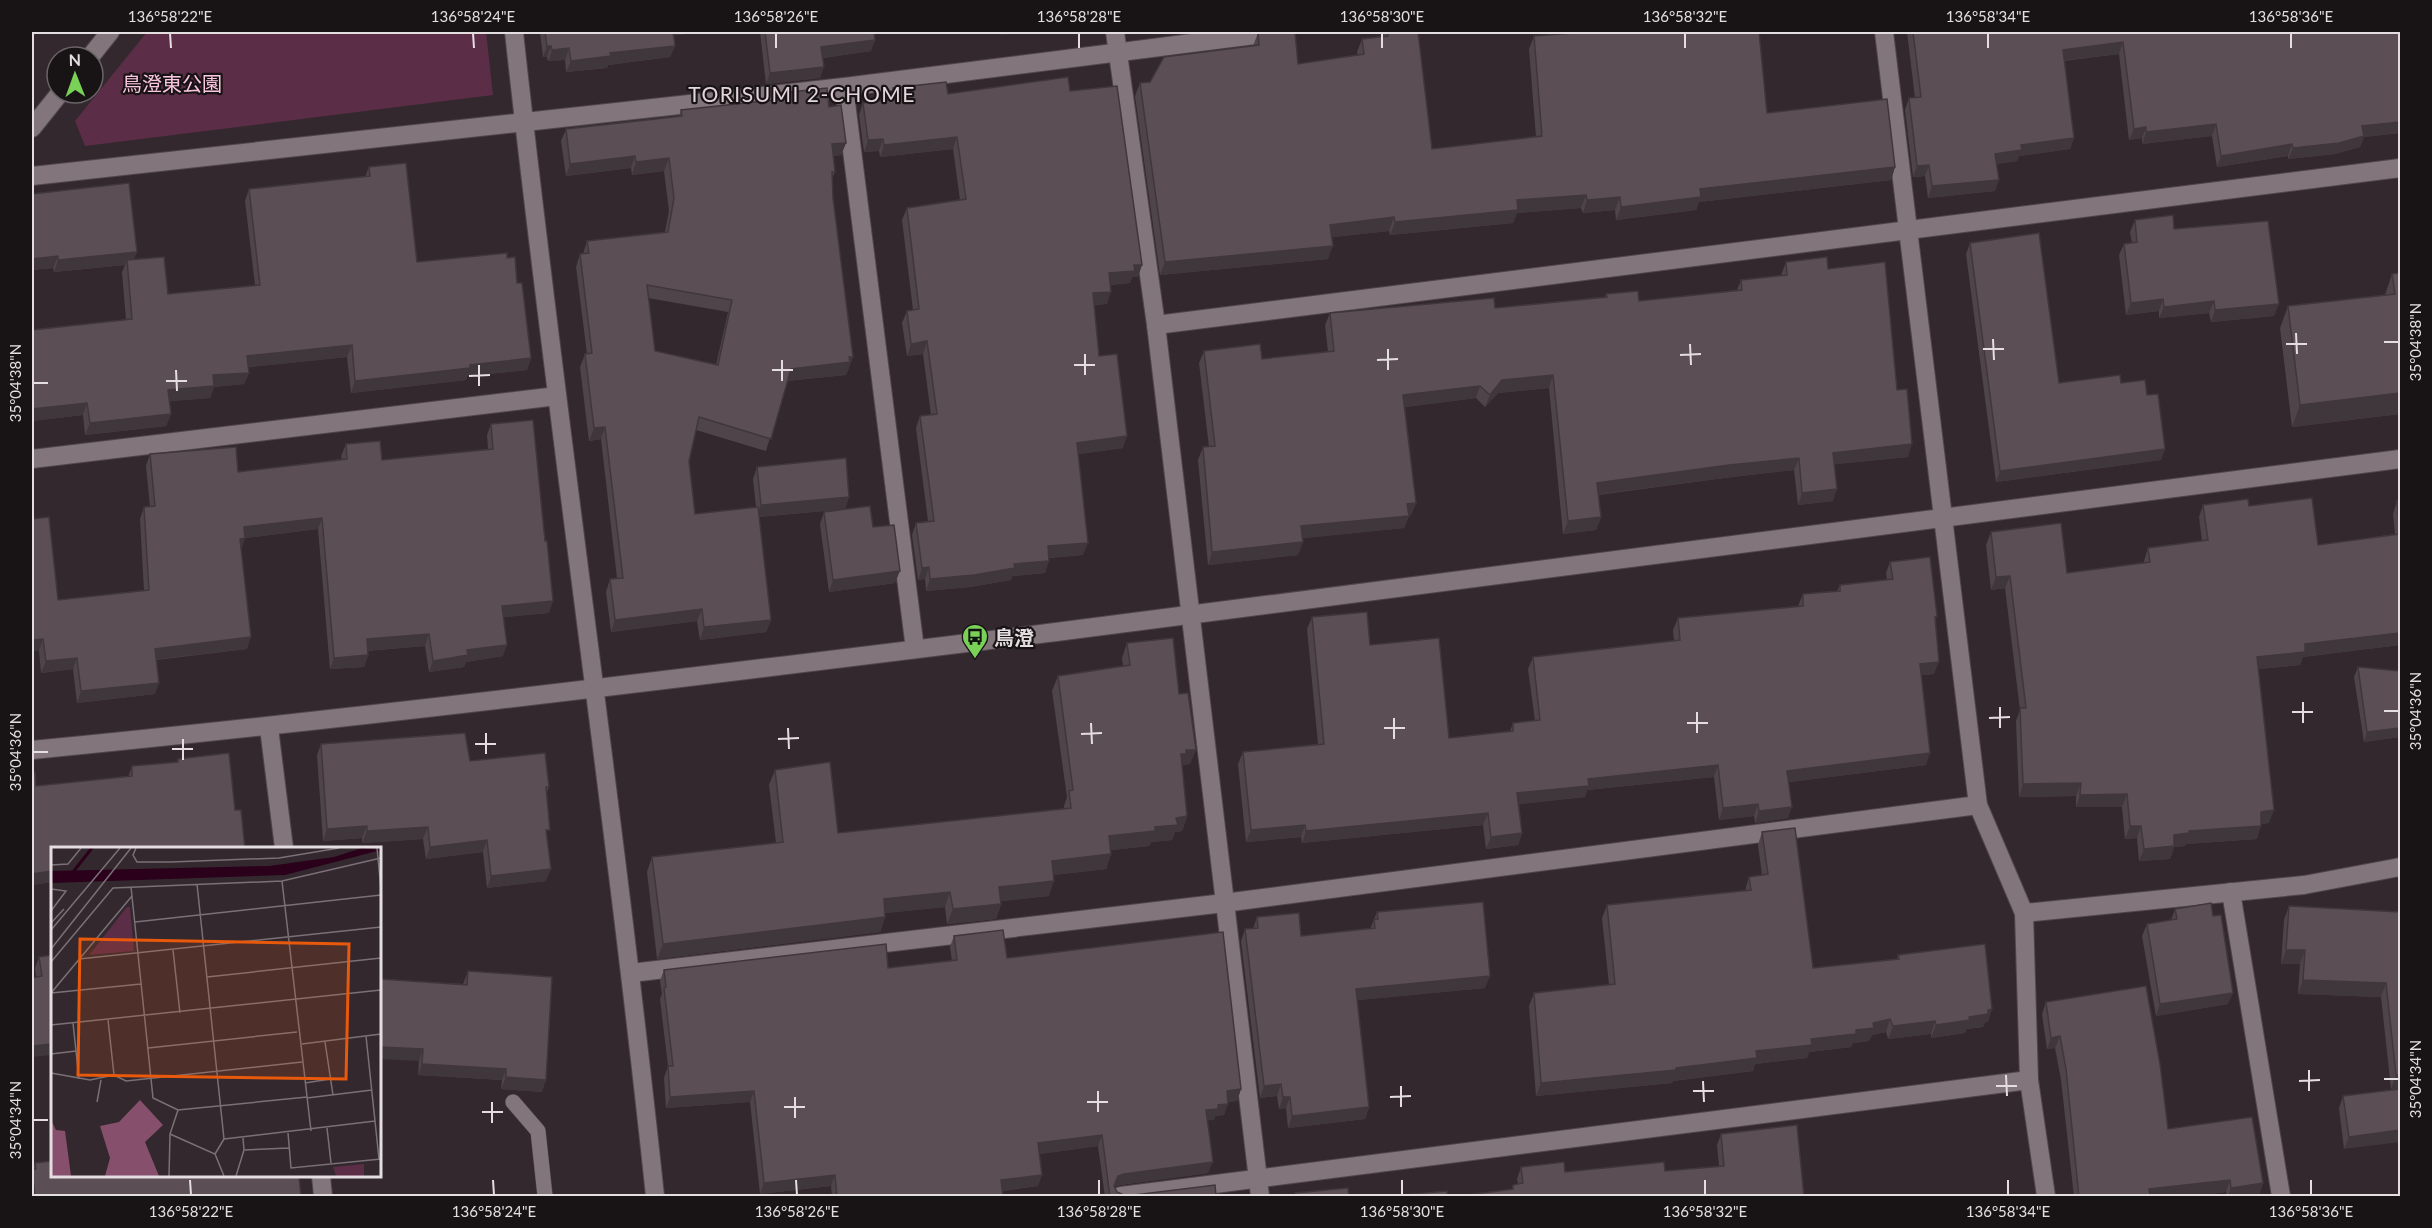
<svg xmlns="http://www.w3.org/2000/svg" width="2432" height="1228" viewBox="0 0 2432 1228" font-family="Lato,'Noto Sans JP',sans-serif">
<rect width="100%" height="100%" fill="#33282e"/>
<path fill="#5c2d46" d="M147,32H486L493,95L85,146L75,121Z"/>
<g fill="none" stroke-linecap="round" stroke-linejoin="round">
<defs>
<path id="lane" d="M513,1102L538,1131L545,1196"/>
<g id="street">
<path d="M514,32C556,420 614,807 655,1196"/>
<path d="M1115,32L1156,325L1260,1196"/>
<path d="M1884,32L1978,805L2024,913L2029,1080L2046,1196"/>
<path d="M90,57L110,32"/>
<path d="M844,87L915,649"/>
<path d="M32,128L60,93"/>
<path d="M32,176L844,87L1279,32"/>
<path d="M1156,325L2400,168"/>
<path d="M32,459L557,396"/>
<path d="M269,728L284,848"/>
<path d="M2231,892L2281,1196"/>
<path d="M2024,913L2304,885L2400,867"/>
<path d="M631,973L1224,903L1978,805"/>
<path d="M321,1176L323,1196"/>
<path d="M1121,1196L2029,1080"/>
</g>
<path id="secondary" d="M32,750C374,717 715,674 1056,632C1505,576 1953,519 2400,459"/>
</defs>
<use href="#lane" stroke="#50464b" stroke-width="16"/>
<use href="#street" stroke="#50464b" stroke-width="20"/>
<use href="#secondary" stroke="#50464b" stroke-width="20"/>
<use href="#lane" stroke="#82757b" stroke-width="15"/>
<use href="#street" stroke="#82757b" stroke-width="18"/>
<use href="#secondary" stroke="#82757b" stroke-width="18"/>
</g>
<g fill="#4e4449" fill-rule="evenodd">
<path d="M540,32H706L673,35L675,46L670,57L608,65L607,68L566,72L565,60L548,61L547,57H543Z"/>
<path d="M760,32H874L871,51L823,58L820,78L766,84Z"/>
<path d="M1384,32H1418L1432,149L1536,137L1529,49L1534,36L1767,113L1895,167L1891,180L1699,202L1696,210L1616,220L1615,210L1583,213L1581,208L1517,213L1513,223L1390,235L1389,231L1332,237L1328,259L1160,275L1135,96L1140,83L1150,82L1253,46L1258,33L1298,64L1358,55L1357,52L1362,39L1382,36Z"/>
<path d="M1907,32H2400V133L2364,137L2360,147L2335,154L2288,159V156L2217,167L2212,136L2142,144V138L2129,140L2119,54L2064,61L2074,138L2070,149L2019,156L2017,161L1996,164L1995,191L1928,198L1925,176L1913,177L1905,110L1909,98H1915Z"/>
<path d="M893,88L948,94L1070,91L1138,277H1132L1130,283L1110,285L1107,304L1094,305L1099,356L1123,448L1078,454L1083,555L1049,558L1045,573L1012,576L1011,580L970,587L926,591L925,579L918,580L912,535L916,523L928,521L916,428L920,416L931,415L923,354L907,356L902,323L907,311L913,310L902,220L907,208L960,200L953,149L880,157L879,151L864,152L859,115L863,103L889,100Z"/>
<path d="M773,94L829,107L846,143L841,155L833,156L835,172L832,178L833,198L853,357L846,375L787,381L766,451L696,430L689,461L695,514L756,507L753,479L757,467L849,497L845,509L759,517L771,620L766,632L700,640L697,621L611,632L606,592L610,579L617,578L601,439L589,441L580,367L585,354H587L576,267L580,254H583L587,241L665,232L669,211L664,171L632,175L631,168L566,176L561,141L566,129L679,116L681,110L771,101ZM648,298L728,312L716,365L655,351Z"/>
<path d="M369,167L417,262L507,258L517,283L531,358L527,370L467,376L466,380L351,393L347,357L248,367L249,373L244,384L214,387L210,398L169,401L171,414L166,426L85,435L83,415L32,421L126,320L122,272L125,265L54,272L53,268L32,270V194L134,259L168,294L255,285L245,201L249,189L365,177Z"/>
<path d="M2135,220L2174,229L2274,316L2211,322L2209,313L2159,318V311L2126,315L2119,255L2124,244L2132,243L2130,232Z"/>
<path d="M1970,243L2059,383H2121L2147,395L2165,449L2161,460L1996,482L1966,254Z"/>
<path d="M1786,262L1828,269L1897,390L1908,457L1835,464L1833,501L1798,505L1794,470L1724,478L1598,495L1601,517L1596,530L1563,534L1549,388L1498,393L1485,407L1476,398L1405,407L1416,503L1411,515L1409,516L1404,528L1303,538L1298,555L1208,565L1198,460L1203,447H1209L1199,363L1204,351L1262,359L1328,352L1325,325L1330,313L1495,308L1605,297L1606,294L1639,301L1737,290L1741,280L1781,275Z"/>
<path d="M2400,273V414L2292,427L2280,328L2288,306L2385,295L2392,274Z"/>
<path d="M491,424L549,613L503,617V656L466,662L464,667L429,672L425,646L367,651L368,655L364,667L330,669L318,529L245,538L241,549L247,649L156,660L155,694L77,703L73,669L41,673L39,651H32L58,600L144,591L140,519L144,507H150L146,466L150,454L238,472L342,459L341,456L346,444L382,460L488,449L487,435Z"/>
<path d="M2397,501H2400V645L2303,657L2300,665L2258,669L2269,823L2261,824L2257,839L2186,844L2185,846L2174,847L2170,859L2139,861L2137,838L2125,839L2122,807H2076V796L2019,797L2016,721L2020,710L2005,588L1991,590L1986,545L1991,532L2067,573L2144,563V561L2148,548L2202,541L2199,517L2203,505L2249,506L2318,545L2395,534L2393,514Z"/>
<path d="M824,512L873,527L895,583L829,592L820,524Z"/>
<path d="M1890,562L1937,616L1935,621L1934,674L1921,675L1926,765L1789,782L1788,818L1755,823L1754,816L1719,820L1714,777L1587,790L1585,797L1519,804L1522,833L1518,845L1486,849L1483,825L1302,843L1301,837L1246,842L1238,764L1243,752L1318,744L1307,629L1312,617L1370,645L1449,738L1510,731L1513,723L1535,721L1528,669L1533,657L1674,641L1673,630L1678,618L1798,606L1803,594L1837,591L1840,585L1887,580L1886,573Z"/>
<path d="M1127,643L1179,694L1190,764L1182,765L1187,816L1182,831L1175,832L1172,840L1151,842L1149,846L1111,850V854L1106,869L1053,875L1049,896L1001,901V904L996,919L947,924L945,907L885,913V917L880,932L657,959L647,872L652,857L776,843L769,785L775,770L838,833L1064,809V806L1067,797L1052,691L1058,676L1123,666L1122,658Z"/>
<path d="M2358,667L2400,671V737L2364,742L2354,677Z"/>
<path d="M321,744L470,761L549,787L546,794V881L487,888L483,852L426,859L423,839L362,843V838L323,841L317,755Z"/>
<path d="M229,753L52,849V882L32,885L36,786L128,777L132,766L177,762L178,759Z"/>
<path d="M1762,832L1813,968L1897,959L1898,955L1988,1022H1985L1983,1027L1966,1029L1965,1033L1931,1038V1034L1888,1039L1886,1032L1872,1035L1869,1041L1853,1043L1851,1047L1809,1052L1807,1058L1755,1064L1753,1071L1673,1081L1672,1083L1536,1096L1529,1006L1534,993L1609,985L1602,918L1607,905L1745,891L1749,877L1762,875L1758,845Z"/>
<path d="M2289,906L2400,912V1088L2391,1089L2381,997L2298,994L2300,964H2281L2284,920Z"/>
<path d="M2175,909L2228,1004L2156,1016L2142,936L2147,924L2171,920Z"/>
<path d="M1377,912L1485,988L1357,1000L1369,1107L1365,1119L1288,1128L1286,1108L1279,1109L1277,1096L1260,1098L1241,941L1245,929H1253L1257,917L1301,936L1370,929Z"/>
<path d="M954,936L1007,958L1241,1089L1237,1101L1228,1102L1224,1115L1215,1116L1214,1120H1208V1173L1120,1185L1114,1187L1117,1192L1126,1196L1227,1197H1105L1098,1146L1040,1154L1038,1186L1002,1191L1003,1197H832L831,1186L760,1194L750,1102L666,1108L664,1078L668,1066L660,999L662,994L660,981L664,970L888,968L952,961L950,947Z"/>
<path d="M39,957L52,1055L36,977L35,968Z"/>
<path d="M468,971L542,1092L501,1089L502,1080L418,1075L419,1061L380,979L463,984Z"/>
<path d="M2046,1002L2168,1129L2263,1183L2259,1195L2248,1197H2227L2226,1192L2185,1197H2074L2061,1080L2055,1048L2047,1049L2042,1014Z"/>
<path d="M2400,1089L2344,1149L2339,1108L2343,1096Z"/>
<path d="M1721,1134L1804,1197L1511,1190L1513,1185L1518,1184L1517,1179L1521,1167L1565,1172L1665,1171L1719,1166L1717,1145Z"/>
<path d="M35,1163L301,1197H32V1169H33Z"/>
</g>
<g fill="#40373c">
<path d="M32,32H37L32,38Z"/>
<path d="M669,32H706L668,36Z"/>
<path d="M1002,32H1031L1000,35Z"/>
<path d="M875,40L871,51L817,59L821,47Z"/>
<path d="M2123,42L2119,54L2059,61L2063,50Z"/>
<path d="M547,46H551L547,57H543Z"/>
<path d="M675,46L670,57L608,65L607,68L566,72L571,61L610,53Z"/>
<path d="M569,48L565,60L548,61L552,50Z"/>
<path d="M824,67L820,78L766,84L770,73Z"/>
<path d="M2400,122V133L2364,137L2360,147L2335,154L2288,159L2293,148L2362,126Z"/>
<path d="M2216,124L2212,136L2142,144L2146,132Z"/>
<path d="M2146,127L2142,138L2129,140L2134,129Z"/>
<path d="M957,137L953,149L880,157L884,145Z"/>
<path d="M2074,138L2070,149L2019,156L2017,161L1991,165L1995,154L2021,145Z"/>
<path d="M883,139L879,151L864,152L868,140Z"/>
<path d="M846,143L841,155L828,157L832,144Z"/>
<path d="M2292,144L2288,156L2217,167L2221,156Z"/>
<path d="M635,156L631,168L566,176L570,164Z"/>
<path d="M669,158L664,171L632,175L636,162Z"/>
<path d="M1929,165L1925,176L1913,177L1917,166Z"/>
<path d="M1895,167L1891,180L1699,202L1696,210L1616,220L1621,207L1700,189Z"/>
<path d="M1999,180L1995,191L1928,198L1932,186Z"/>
<path d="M1586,195L1581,208L1517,213L1513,223L1390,235L1395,222L1517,200Z"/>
<path d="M1620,197L1615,210L1583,213L1587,200Z"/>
<path d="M1394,217L1389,231L1326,238L1330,225Z"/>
<path d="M1333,246L1328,259L1160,275L1165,262Z"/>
<path d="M137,252L132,264L127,260L125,265L54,272L58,260Z"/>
<path d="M58,256L53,268L32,270V259Z"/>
<path d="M1134,265H1142L1138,277H1132L1130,283L1105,285L1109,273Z"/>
<path d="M1111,292L1107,304L1089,305L1093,293Z"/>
<path d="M2163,299L2159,311L2126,315L2131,303Z"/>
<path d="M2214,301L2209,313L2159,318L2164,307Z"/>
<path d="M2279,304L2274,316L2211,322L2215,310Z"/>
<path d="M927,341L923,354L907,356L911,344Z"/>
<path d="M352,345L347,357L243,368L247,356Z"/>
<path d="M849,357H853L846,375L786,381L791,369Z"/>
<path d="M531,358L527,370L467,376L466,380L351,393L355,381L470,365Z"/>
<path d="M249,373L244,384L214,387L210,398L163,402L168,390L213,375Z"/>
<path d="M1553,375L1549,388L1498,393L1485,407L1490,395L1502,380Z"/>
<path d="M1480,386L1476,398L1399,408L1403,395Z"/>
<path d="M2400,393V414L2292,427L2300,405Z"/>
<path d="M87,403L83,415L32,421V409Z"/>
<path d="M171,414L166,426L85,435L90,423Z"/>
<path d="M605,427L601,439L589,441L594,428Z"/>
<path d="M1127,436L1123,448L1073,455L1077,443Z"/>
<path d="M1912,444L1908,457L1829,465L1833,453Z"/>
<path d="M2165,449L2161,460L1996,482L2000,471Z"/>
<path d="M1799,458L1794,470L1724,478L1593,495L1597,483L1729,465Z"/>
<path d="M1837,489L1833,501L1798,505L1802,493Z"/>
<path d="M849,497L845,509L756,517L761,505Z"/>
<path d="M1416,503L1411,515L1403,516L1407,504Z"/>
<path d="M1409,516L1404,528L1297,539L1301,526Z"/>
<path d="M1601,517L1596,530L1563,534L1568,521Z"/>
<path d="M322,518L318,529L245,538L241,550H236L244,527Z"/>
<path d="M1303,542L1298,555L1208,565L1212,552Z"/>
<path d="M1088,543L1083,555L1043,558L1048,546Z"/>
<path d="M1049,561L1045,573L1012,576L1011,580L970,587L926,591L930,579L1014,564Z"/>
<path d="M929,567L925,579L918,580L922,568Z"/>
<path d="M900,571L895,583L829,592L833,580Z"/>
<path d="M2010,576L2005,588L1991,590L1996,577Z"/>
<path d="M553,601L549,613L498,618L502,606Z"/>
<path d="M702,609L697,621L611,632L615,620Z"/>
<path d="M771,620L766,632L700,640L704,627Z"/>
<path d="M2400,633V645L2303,657L2300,665L2252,670L2257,657L2305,644Z"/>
<path d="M429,634L425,646L362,651L367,639Z"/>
<path d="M251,637L247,649L151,660L155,649Z"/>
<path d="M43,639L39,651H32V640Z"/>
<path d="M507,645L503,656L466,662L464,667L429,672L433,661L467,650Z"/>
<path d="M368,655L364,667L330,669L334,658Z"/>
<path d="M77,658L73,669L41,673L46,661Z"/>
<path d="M1939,662L1934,674L1915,676L1920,664Z"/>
<path d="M159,683L155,694L77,703L81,691Z"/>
<path d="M2400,728V737L2364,742L2367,732Z"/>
<path d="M1186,750H1196L1190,764L1182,765L1181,754Z"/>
<path d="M1930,753L1926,765L1783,783L1787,771Z"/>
<path d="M1718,765L1714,777L1587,790L1585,797L1513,805L1517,793L1588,779Z"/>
<path d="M2081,783L2076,796L2019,797L2023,784Z"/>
<path d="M2127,794L2122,807H2076L2080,795Z"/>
<path d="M1758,804L1754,816L1719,820L1723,808Z"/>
<path d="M1792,807L1788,818L1755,823L1759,811Z"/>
<path d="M2274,810L2269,823L2256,824L2261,812Z"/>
<path d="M1488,813L1483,825L1302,843L1306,831Z"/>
<path d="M1187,816L1182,831L1175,832L1172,840L1151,842L1149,846L1104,851L1109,836L1155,827L1176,818Z"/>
<path d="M1305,825L1301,837L1246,842L1251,830Z"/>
<path d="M367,826L362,838L323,841L327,829Z"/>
<path d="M2130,826H2141L2137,838L2125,839Z"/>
<path d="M2261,826L2257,839L2186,844L2185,846L2174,847L2170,859L2139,861L2144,849L2174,835L2189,831Z"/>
<path d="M428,827L423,839L362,843L367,831Z"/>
<path d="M1522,833L1518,845L1486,849L1491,837Z"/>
<path d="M487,840L483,852L426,859L430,847Z"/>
<path d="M1111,854L1106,869L1046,876L1052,861Z"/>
<path d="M551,869L546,881L487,888L491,876Z"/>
<path d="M52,871V882L32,885V874Z"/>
<path d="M1054,881L1049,896L994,902L999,887Z"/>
<path d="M950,892L945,907L878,914L884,899Z"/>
<path d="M1001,904L996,919L947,924L953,909Z"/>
<path d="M885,917L880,932L657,959L663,944Z"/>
<path d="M2286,950H2305L2300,964H2281Z"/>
<path d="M1490,976L1485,988L1351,1001L1356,989Z"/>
<path d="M2303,980L2386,983L2381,997L2298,994Z"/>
<path d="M2233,993L2228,1004L2156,1016L2160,1004Z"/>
<path d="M1992,1009L1988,1022H1985L1983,1027L1966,1029L1965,1033L1931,1038L1936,1025L1969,1017L1988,1010Z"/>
<path d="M1890,1019L1886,1032L1872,1035L1869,1041L1853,1043L1851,1047L1809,1052L1807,1058L1755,1064L1753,1071L1673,1081L1672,1083L1536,1096L1541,1083L1676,1068L1856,1030L1873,1023Z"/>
<path d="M1935,1021L1931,1034L1888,1039L1893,1026Z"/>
<path d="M2060,1036L2055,1048L2047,1049L2051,1038Z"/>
<path d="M52,1044V1055L32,1057V1046Z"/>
<path d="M380,1047L423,1049L419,1061L380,1059Z"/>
<path d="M422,1064L506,1069L502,1080L418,1075Z"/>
<path d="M2396,1075H2400V1088L2391,1089Z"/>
<path d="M506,1077L546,1080L542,1092L501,1089Z"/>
<path d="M1281,1084L1277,1096L1260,1098L1264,1086Z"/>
<path d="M1241,1089L1237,1101L1223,1102L1227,1091Z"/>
<path d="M754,1091L750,1102L666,1108L670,1097Z"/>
<path d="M1283,1097H1290L1286,1108L1279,1109Z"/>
<path d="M1228,1104L1224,1115L1215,1116L1214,1120L1202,1121L1206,1110L1218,1105Z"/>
<path d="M1369,1107L1365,1119L1288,1128L1292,1116Z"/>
<path d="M2400,1130V1142L2344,1149L2349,1137Z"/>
<path d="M1102,1135L1098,1146L1034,1155L1038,1143Z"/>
<path d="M1213,1162L1208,1173L1120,1185L1114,1187L1110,1197L1118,1176L1124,1174Z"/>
<path d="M835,1175L831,1186L760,1194L764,1183Z"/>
<path d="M1042,1175L1038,1186L997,1191L1001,1180Z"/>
<path d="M2230,1180L2226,1192L2185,1197H2147L2149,1189Z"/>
<path d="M2263,1183L2259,1195L2248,1197H2228L2231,1188Z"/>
</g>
<g fill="#5b4f55" stroke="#40373c" stroke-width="1.5" fill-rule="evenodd">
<path d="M545,32H673L675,46L610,53L611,56L571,61L569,48L552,50L551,46H547Z"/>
<path d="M765,32H874L875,40L821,47L824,67L770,73Z"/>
<path d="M1273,32H1295L1298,64L1364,54L1362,39L1388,36L1387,32H1418L1432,149L1542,136L1534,36L1588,32H1759L1767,113L1887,99L1895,167L1700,189L1701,197L1621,207L1620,197L1587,200L1586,195L1517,200L1518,210L1395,222L1394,217L1330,225L1333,246L1165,262L1140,83L1150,82L1164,57L1259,45L1258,33Z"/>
<path d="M1913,32H2400V122L2362,126L2364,136L2339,143L2293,148L2292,144L2221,156L2216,124L2146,132V127L2134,129L2123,42L2063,50L2074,138L2021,145L2022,150L1995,154L1999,180L1932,186L1929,165L1917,166L1909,98L1921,97Z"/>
<path d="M1068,77L1070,91L1117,86L1142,265H1134L1135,271L1109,273L1111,292L1093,293L1099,356L1117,354L1127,436L1077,443L1088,543L1048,546L1049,561L1014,564L1015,568L974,575L930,579L929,567L922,568L916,523L934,521L920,416L937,414L927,341L911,344L907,311L919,309L907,208L966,199L957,137L884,145L883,139L868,140L863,103L894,99L893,88L946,82L948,94Z"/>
<path d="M827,88L829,107L841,105L846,143L832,144L835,172H832L833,198L853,357H849L850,362L791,369L771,439L699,417L689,461L695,514L758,507L771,620L704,627L702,609L615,620L610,579L623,578L605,427L594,428L585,354L592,353L580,254L589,253L587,241L668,232L674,198L669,158L636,162L635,156L570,164L566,129L682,116L681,110L774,100L773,94ZM647,285L732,300L718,365L655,351Z"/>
<path d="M406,163L417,262L507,253V258L515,257L517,283H522L531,358L470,365V368L355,381L352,345L247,356L249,373L213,375L214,386L168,390L171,414L90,423L87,403L32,409V330L132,319L127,260L164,257L168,294L260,285L249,189L370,176L369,167Z"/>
<path d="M129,183L137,252L58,260V256L32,259V194Z"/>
<path d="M2173,215L2174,229L2268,221L2279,304L2215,310L2214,301L2164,307L2163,299L2131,303L2124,244L2137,242L2135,220Z"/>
<path d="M2039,233L2059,383L2120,375L2121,383L2145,380L2147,395L2158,394L2165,449L2000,471L1970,243Z"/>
<path d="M1827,257L1828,269L1885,262L1897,390L1907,389L1912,444L1833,453L1837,489L1802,493L1799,458L1729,465L1597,483L1601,517L1568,521L1553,375L1502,380L1490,395L1480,386L1403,395L1416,503L1407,504L1409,516L1301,526L1303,542L1212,552L1203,447L1215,446L1204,351L1260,344L1262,359L1334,351L1330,313L1494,298L1495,308L1607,297L1606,294L1638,291L1639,301L1742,290L1741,280L1787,275L1786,262Z"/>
<path d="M2400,273V393L2300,405L2288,306L2395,294L2392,274Z"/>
<path d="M533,420L545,541H547L553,601L502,606L507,645L467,650L468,655L433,661L429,634L367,639L368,655L334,658L322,518L244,527L245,538L240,539L251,637L155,649L159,683L81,691L77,658L46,661L43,639L32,640V519L49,517L58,600L149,590L144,507L155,506L150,454L236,447L238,472L347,459L346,444L380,441L382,460L493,449L491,424Z"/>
<path d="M846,458L849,497L761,505L757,467Z"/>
<path d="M2312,498L2318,545L2400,534V633L2305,644V652L2257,657L2274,810L2261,812V826L2189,831V833L2174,835V846L2144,849L2141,826H2130L2127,794L2080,795L2081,783L2023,784L2020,708H2026L2010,576L1996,577L1991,532L2061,523L2067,573L2150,562L2148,548L2208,540L2203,505L2248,499L2249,506Z"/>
<path d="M2397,501H2400V529Z"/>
<path d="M870,506L873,527L894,525L900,571L833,580L824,512Z"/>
<path d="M1930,557L1937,616L1935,617L1939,662L1920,664L1930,753L1787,771L1792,807L1759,811L1758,804L1723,808L1718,765L1588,779L1589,786L1517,793L1522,833L1491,837L1488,813L1306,831L1305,825L1251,830L1243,752L1324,744L1312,617L1367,612L1370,645L1439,638L1449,738L1513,731V723L1540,720L1533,657L1680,640L1678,618L1803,606V594L1840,591V585L1893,579L1890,562Z"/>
<path d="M1173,638L1179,694L1188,693L1196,750H1186V754H1181L1187,816L1176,818L1178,825L1155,827V831L1109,836L1111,854L1052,861L1054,881L999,887L1001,904L953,909L950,892L884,899L885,917L663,944L652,857L783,842L775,770L830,762L838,833L1071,808L1069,791L1073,790L1058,676L1130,665L1127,643Z"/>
<path d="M2358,667L2400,671V728L2367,732Z"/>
<path d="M465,733L470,761L545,753L549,787H546L550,830H546L551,869L491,876L487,840L430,847L428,827L367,831V826L327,829L321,744Z"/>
<path d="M229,753L235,810H241L245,849H52V871L32,874V773L35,772L36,786L132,776V766L178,762V759Z"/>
<path d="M1795,828L1813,968L1899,959L1898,955L1985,944L1992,1009L1988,1010V1014L1969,1017L1970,1020L1936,1025L1935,1021L1893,1026L1890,1019L1873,1023L1874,1028L1856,1030V1034L1811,1039L1812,1045L1756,1051L1757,1058L1676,1068V1070L1541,1083L1534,993L1615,984L1607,905L1751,890L1749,877L1768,874L1762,832Z"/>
<path d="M1483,902L1490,976L1356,989L1369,1107L1292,1116L1290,1097H1283L1281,1084L1264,1086L1245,929L1258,928L1257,917L1299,913L1301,936L1375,928L1374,919H1378L1377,912Z"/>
<path d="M2211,903L2213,916L2221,915L2233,993L2160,1004L2147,924L2177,919L2175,909Z"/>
<path d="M2289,906L2400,912V1075H2396L2386,983L2303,980L2305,950H2286Z"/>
<path d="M1003,930L1007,958L1223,932L1241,1089L1227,1091L1228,1104L1218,1105V1109L1206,1110L1213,1162L1124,1174L1118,1176L1114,1186L1117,1192L1126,1196L1215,1185L1216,1196L1227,1195V1197H1110L1102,1135L1038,1143L1042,1175L1001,1180L1003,1197H837L835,1175L764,1183L754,1091L670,1097L668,1066H673L664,988L666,987L664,970L886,944L888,968L957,960L954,936Z"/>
<path d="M52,955V1044L32,1046V978L42,976L39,957Z"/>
<path d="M468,971L552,977L546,1080L506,1077V1069L422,1064L423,1049L380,1047V974V979L467,985Z"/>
<path d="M2146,986L2160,1064L2168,1129L2252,1117L2263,1183L2231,1188L2230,1180L2149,1189L2150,1197H2079L2066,1069L2060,1036L2051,1038L2046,1002Z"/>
<path d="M2400,1089V1130L2349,1137L2343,1096Z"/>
<path d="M1797,1125L1804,1197H1452L1513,1189V1185L1523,1183L1521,1167L1564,1162L1565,1172L1664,1162L1665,1171L1724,1166L1721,1134Z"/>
<path d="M52,1161V1176H299L301,1197H35L32,1169H36L35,1163Z"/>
<path d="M1348,1188L1349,1197H1296L1295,1193Z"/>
<path d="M1447,1191V1197H1381Z"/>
</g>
<path fill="none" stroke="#e5dee1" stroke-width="2" d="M170,33L171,48M473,33L474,48M776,33V48M1079,33V48M1382,33V48M1685,33V48M1988,33V48M2291,33V48M2296,333L2297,354M1993,339L1994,360M2384,342H2399M1690,344L1691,365M2286,344H2307M1388,349V370M1983,349H2004M1085,354V375M1680,355L1701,354M782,360V381M1377,360L1398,359M479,365V386M1074,365H1095M176,370L177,391M772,370H793M469,376L490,375M166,381H187M33,383H48M2303,702V723M2000,707V728M2384,711H2399M1697,712V733M2292,712H2313M1394,718V739M1989,718L2010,717M1091,723L1092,744M1687,723H1708M788,728L789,749M1384,728H1405M486,733V754M1081,734L1102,733M183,739V760M778,739L799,738M475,744H496M172,749H193M33,752H48M2309,1070V1091M2006,1075L2007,1096M2384,1079H2399M1703,1081L1704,1102M2299,1081L2320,1080M1401,1086V1107M1996,1086H2017M1098,1091V1112M1693,1091H1714M795,1097V1118M1390,1097L1411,1096M492,1102V1123M1087,1102H1108M784,1107H805M482,1112H503M33,1120H48M190,1180L191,1195M493,1180L494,1195M796,1180L797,1195M1099,1180V1195M1402,1180V1195M1705,1180V1195M2008,1180V1195M2311,1180V1195"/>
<defs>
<symbol id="bus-pin" viewBox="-11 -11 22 30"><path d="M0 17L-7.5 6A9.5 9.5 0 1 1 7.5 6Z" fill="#79d158" stroke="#181315"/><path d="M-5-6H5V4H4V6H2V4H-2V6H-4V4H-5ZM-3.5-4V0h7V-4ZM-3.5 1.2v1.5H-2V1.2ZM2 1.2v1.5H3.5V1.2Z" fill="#111"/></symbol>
</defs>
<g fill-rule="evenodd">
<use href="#bus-pin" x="960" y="622" width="30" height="40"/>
</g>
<g text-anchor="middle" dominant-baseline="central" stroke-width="4.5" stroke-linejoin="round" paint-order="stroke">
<g font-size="20" fill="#fac5de" stroke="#181315">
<text x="172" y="83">鳥澄東公園</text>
</g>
<g font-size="20" font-weight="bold" fill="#e5dee1" stroke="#181315" text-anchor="start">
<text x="994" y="637">鳥澄</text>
</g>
<g font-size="21" letter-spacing="1.5" fill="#e4d5dc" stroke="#181315">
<text x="802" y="93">TORISUMI 2-CHOME</text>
</g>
</g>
<g transform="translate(51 847)">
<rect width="330" height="330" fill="#33282e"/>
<path d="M76,60H79L83,104L38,108ZM313,317V329H285L282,320Z" fill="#5c2d46"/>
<path d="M89,253L112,278L94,295L108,329H54L59,311L49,279L68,275ZM0,273L5,283L14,284L20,329H0Z" fill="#864f6c"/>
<path d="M311,1L330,3L234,28L0,36V24L218,19L283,10Z" fill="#2b001a"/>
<path fill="none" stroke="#2b001a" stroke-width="3" d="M18,30L41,1"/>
<path fill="none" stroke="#7a7176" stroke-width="1.5" d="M85,1L82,8L86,15H120L228,11L288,1M326,1L330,42M0,18L17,17L30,1M231,34L260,284M146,37L173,292L164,307M80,40L102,251L127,263L256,250M0,42L15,44L0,64M84,75L330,48M0,76L13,62M0,83L69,1M0,102L80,1M122,103L129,166M28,112L330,80M0,115L62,41L231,34L330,11M156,130L330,111M0,146L81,49M0,146L90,137M57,173L63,228M22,176L28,232M0,178L330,143M315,189L328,312M274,195L282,248M251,197L330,187M97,201L246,185M0,207L25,204M0,226L39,233L63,228L75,234L251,215M254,236L279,232M256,251L321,243M46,255L50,233M127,263L119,287L164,307L173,329M276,281L280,316M237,286L240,321L330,312M192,291L193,303L238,301M173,292L324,274M118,329L119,287M185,329L193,303"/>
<path fill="#e8590c" fill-opacity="0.15" stroke="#e8590c" stroke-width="3" d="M29,92L298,97L295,232L27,228Z"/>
<rect width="330" height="330" fill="none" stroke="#e5dee1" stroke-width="3"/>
</g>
<rect width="2432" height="1228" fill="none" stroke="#181315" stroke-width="66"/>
<g transform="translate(75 75) rotate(359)"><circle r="28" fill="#181315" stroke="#6a6467" stroke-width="1.5"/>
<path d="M0-4.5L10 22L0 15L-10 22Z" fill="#79d158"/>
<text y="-9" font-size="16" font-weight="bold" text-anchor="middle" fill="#e5dee1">N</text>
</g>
<rect x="33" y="33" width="2366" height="1162" fill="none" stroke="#e5dee1" stroke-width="2"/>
<g font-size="15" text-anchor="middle" fill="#e5dee1">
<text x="170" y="22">136°58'22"E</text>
<text x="473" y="22">136°58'24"E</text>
<text x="776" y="22">136°58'26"E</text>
<text x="1079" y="22">136°58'28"E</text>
<text x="1382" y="22">136°58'30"E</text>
<text x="1685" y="22">136°58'32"E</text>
<text x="1988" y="22">136°58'34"E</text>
<text x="2291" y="22">136°58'36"E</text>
<text transform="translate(2416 342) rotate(-90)" y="5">35°04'38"N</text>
<text transform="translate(16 383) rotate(-90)" y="5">35°04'38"N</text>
<text transform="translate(2416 711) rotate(-90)" y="5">35°04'36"N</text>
<text transform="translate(16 752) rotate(-90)" y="5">35°04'36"N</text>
<text transform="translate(2416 1079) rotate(-90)" y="5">35°04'34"N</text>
<text transform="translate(16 1120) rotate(-90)" y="5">35°04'34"N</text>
<text x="191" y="1217">136°58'22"E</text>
<text x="494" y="1217">136°58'24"E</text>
<text x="797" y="1217">136°58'26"E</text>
<text x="1099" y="1217">136°58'28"E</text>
<text x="1402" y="1217">136°58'30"E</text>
<text x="1705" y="1217">136°58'32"E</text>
<text x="2008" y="1217">136°58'34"E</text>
<text x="2311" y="1217">136°58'36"E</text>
</g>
</svg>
